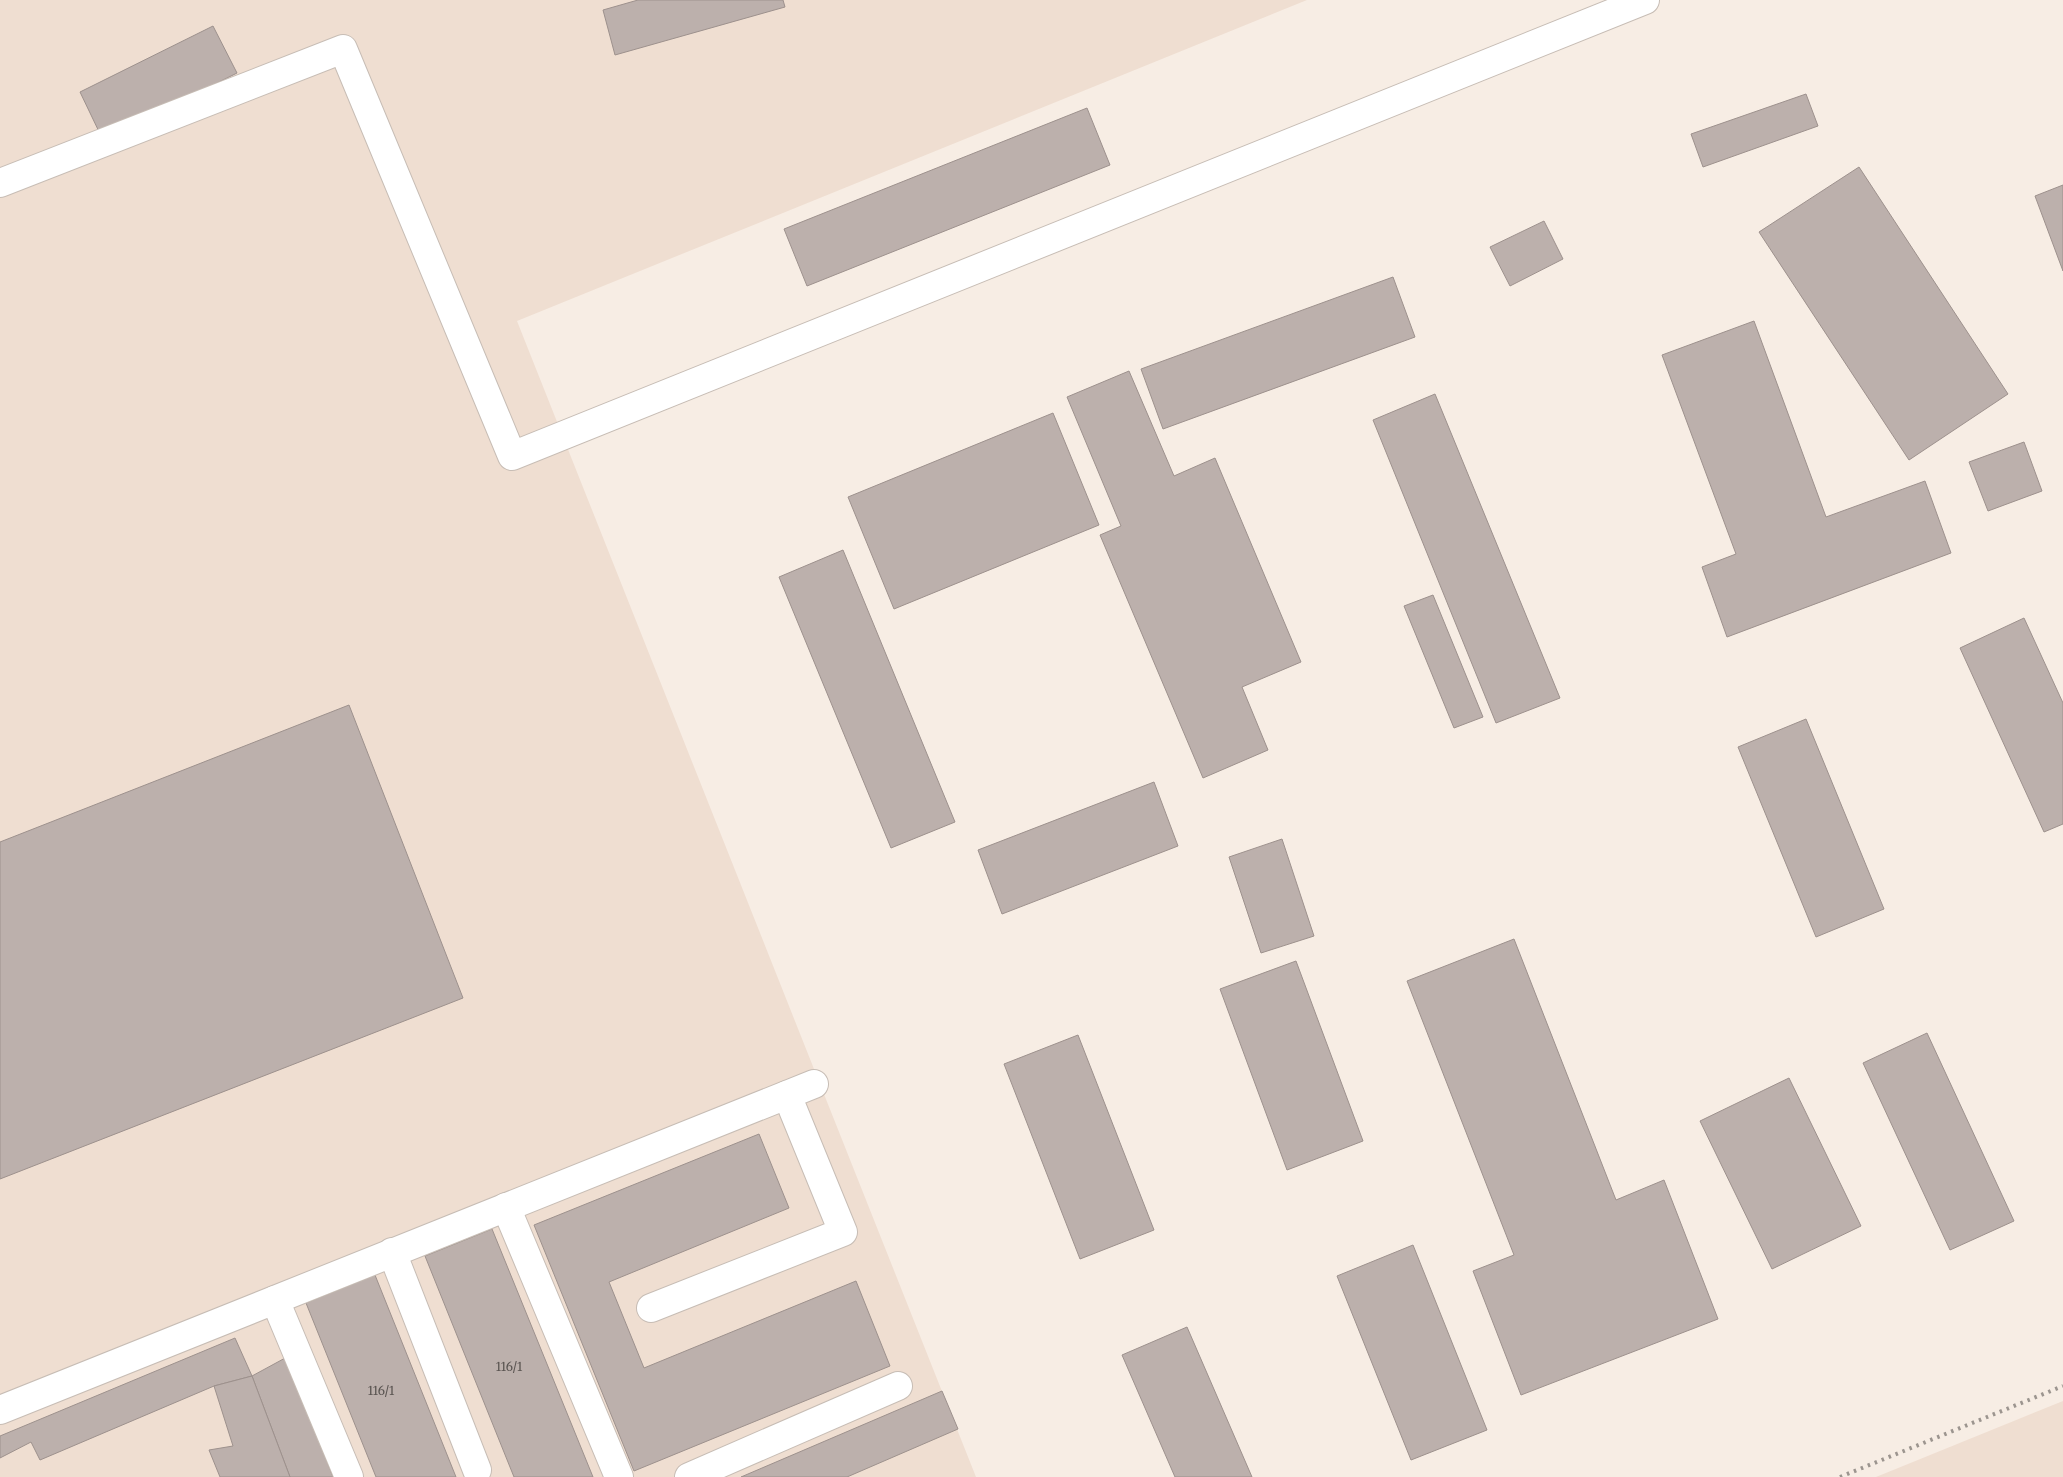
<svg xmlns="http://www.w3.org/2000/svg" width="2063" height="1477" viewBox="0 0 2063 1477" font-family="Merriweather,serif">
<rect width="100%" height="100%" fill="#f7ede4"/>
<g fill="#efded1">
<path d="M0,0H1307L517,321L976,1477H0Z"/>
<path d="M2063,1401V1477H1876Z"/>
</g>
<g fill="#bcb0ac" stroke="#9d918d">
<path d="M638,0H783L785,7L615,55L603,10Z"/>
<path d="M213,26L237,73L103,140L80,92Z"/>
<path d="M1806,94L1818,126L1703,167L1691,134Z"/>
<path d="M1087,108L1110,165L807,286L784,229Z"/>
<path d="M1859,167L2008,394L1909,460L1759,232Z"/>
<path d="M2063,185V271L2035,196Z"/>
<path d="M1544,221L1563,259L1510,286L1490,247Z"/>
<path d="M1393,277L1415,337L1163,429L1141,369Z"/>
<path d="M1754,321L1826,517L1925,481L1951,553L1727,637L1702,567L1736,554L1662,355Z"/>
<path d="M1129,371L1174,476L1215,458L1301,662L1242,687L1268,750L1203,778L1100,535L1121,526L1067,397Z"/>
<path d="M1435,394L1560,698L1496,723L1373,420Z"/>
<path d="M1053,413L1099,525L894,609L848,497Z"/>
<path d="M2024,442L2042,491L1988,511L1969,462Z"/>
<path d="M843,550L955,822L891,848L779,577Z"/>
<path d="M1433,595L1483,717L1454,728L1404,606Z"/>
<path d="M2024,618L2063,703V824L2044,832L1960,648Z"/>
<path d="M349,705L463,998L0,1179V842Z"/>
<path d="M1806,719L1884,909L1816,937L1738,747Z"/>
<path d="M1154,782L1178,846L1002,914L978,850Z"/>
<path d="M1282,839L1314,936L1261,953L1229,857Z"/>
<path d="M1514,939L1616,1200L1664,1180L1718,1319L1521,1395L1473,1271L1514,1255L1407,981Z"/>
<path d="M1296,961L1363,1141L1287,1170L1220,989Z"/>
<path d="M1927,1033L2014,1221L1950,1250L1863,1063Z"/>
<path d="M1078,1035L1154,1230L1080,1259L1004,1064Z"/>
<path d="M1789,1078L1861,1226L1772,1269L1700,1121Z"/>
<path d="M759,1134L789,1208L609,1282L644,1368L856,1281L890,1366L634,1471L534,1225Z"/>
<path d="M492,1229L593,1477H514L425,1256Z"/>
<path d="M1413,1245L1487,1430L1411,1460L1337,1276Z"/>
<path d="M375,1275L456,1477H376L306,1303Z"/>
<path d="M1187,1327L1252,1477H1175L1122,1355Z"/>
<path d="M235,1338L252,1376L214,1386L40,1460L31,1442L0,1458V1436Z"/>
<path d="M287,1357L333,1477H290L252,1376Z"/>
<path d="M252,1376L290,1477H220L209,1450L233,1446L214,1386Z"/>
<path d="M942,1391L958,1429L847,1477H741Z"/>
</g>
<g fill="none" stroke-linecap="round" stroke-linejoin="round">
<defs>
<g id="minor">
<path d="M0,183L343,49L512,456L1645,0"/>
<path d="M506,1207L619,1477"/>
<path d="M392,1252L477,1470"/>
<path d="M275,1300L349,1477"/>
<path d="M651,1308L843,1232L787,1095"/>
<path d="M0,1410L814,1084"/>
<path d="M689,1477L898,1386"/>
</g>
</defs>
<use href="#minor" stroke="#c7bdb5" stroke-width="30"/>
<use href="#minor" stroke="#fff" stroke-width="28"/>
<path stroke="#9c958f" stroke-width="4" stroke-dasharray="2.5 5" stroke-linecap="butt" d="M1840,1477L2063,1386"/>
</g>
<g text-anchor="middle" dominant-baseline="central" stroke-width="5" stroke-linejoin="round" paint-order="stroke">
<g font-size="12" fill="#5a5451">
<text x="509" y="1366">116/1</text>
<text x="381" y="1390">116/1</text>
</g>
</g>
</svg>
